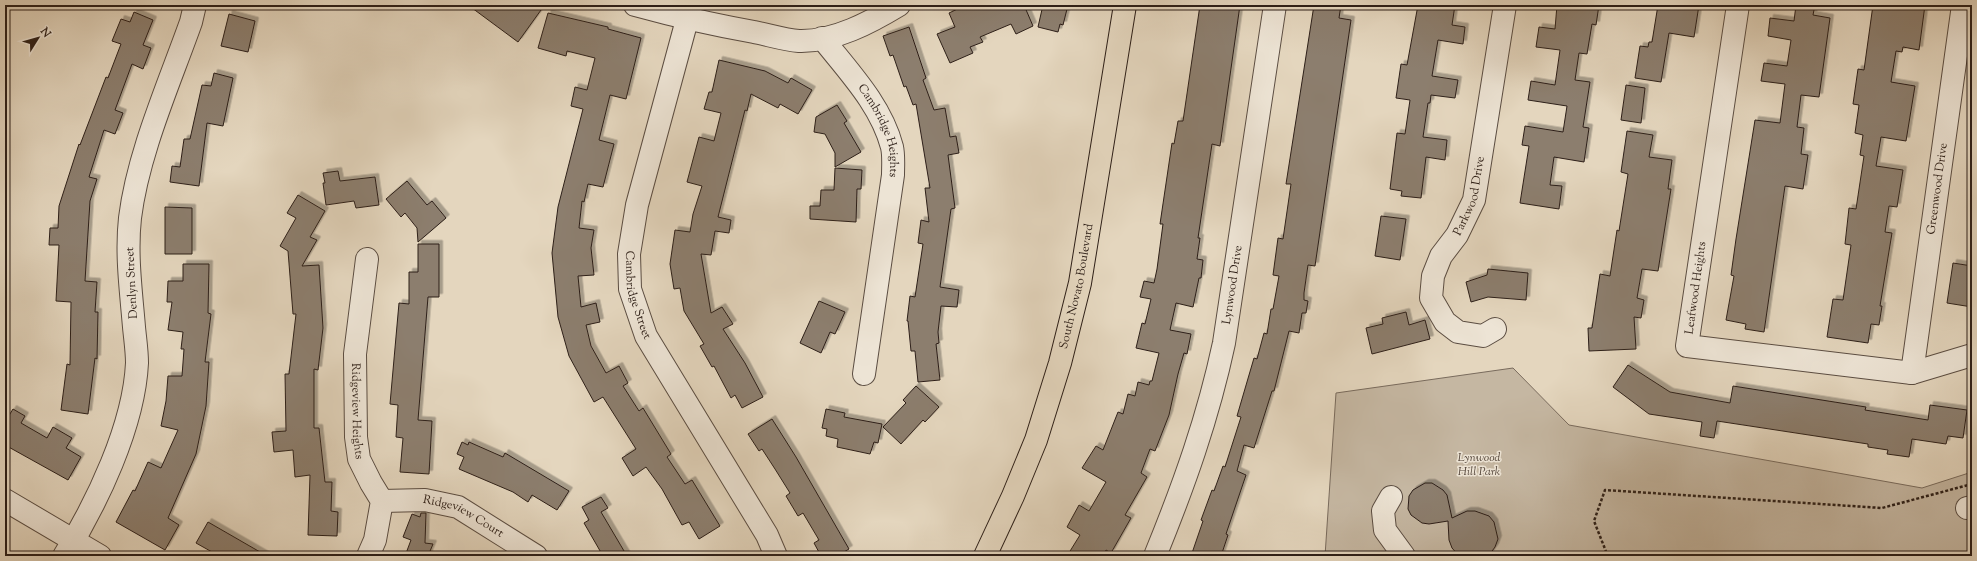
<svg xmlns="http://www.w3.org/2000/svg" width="1977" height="561" viewBox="0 0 1977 561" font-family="'Sorts Mill Goudy',serif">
<defs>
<filter id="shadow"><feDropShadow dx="3.5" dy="-3.5" stdDeviation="0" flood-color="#0004"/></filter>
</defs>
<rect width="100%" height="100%" fill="#e4d6be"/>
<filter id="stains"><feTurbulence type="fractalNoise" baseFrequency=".005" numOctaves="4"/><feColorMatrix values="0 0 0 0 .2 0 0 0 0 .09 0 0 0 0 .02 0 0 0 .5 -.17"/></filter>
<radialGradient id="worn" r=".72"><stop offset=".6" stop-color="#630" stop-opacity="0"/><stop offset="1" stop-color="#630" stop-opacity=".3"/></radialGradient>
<path fill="#c5b7a2" stroke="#796b5d" d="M1513,368L1569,425L1922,488L1972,472V556H1325L1336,393Z"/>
<g fill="#8c7e6e" stroke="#2d1f18" filter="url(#shadow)">
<path d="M468,5H534L541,10L518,42Z"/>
<path d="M966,5H1024L1033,26L1016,34L1011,24L980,37L983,42L970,47L973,53L950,63L937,34L955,27L949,13Z"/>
<path d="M1043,5H1068L1063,25L1060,24L1058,32L1038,27Z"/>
<path d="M1200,5H1240L1220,146L1212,144L1198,238H1200L1197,259L1203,260L1201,278H1199L1193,307L1176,303L1170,330L1191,334L1187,354L1184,353L1178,374L1169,415L1155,451L1150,449L1141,473L1147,477L1125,515L1131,518L1111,553L1106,550L1103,556H1067L1080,535L1067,527L1079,505L1089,511L1106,482L1082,468L1096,446L1103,450L1118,412L1123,414L1128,394L1135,396L1138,382L1149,385L1150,381H1152L1159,353L1136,348L1142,323L1145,324L1151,299L1140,297L1144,281L1154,283L1157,269L1163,224H1160L1172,143L1174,144L1178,121H1183Z"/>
<path d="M1314,5H1341L1339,18L1351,20L1315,266L1308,265L1304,293V300L1308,301L1306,313H1302L1299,333L1289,331L1274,391H1272L1254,448L1244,445L1237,471L1246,475L1226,534L1228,535L1221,556H1191L1203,521L1201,520L1212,490L1214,491L1223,466L1225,467L1241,417L1237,416L1254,358L1257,359L1264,333L1267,334L1271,309H1273L1279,276L1273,275L1278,238L1283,239L1291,184H1286Z"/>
<path d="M1418,5H1455L1452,25L1465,27L1463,44L1438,40L1432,76L1458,80L1455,98L1431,95L1430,103H1428L1423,137L1447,140L1445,160L1426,157L1421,198L1401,196L1402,191L1390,189L1397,133L1405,134L1410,100L1396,98L1401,64L1407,65Z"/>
<path d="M1557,5H1599L1596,25L1592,24L1587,54L1579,53L1575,80L1590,82L1583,127L1589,128L1584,162L1554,157L1550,185L1562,186L1559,209L1520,203L1529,146L1522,145L1525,126L1563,132L1567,106L1528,100L1531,81L1555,85L1560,50L1536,47L1539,27L1555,29Z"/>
<path d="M1658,5H1699L1694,37L1669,33L1661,82L1635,78L1640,46L1648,47L1649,42H1652Z"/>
<path d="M1796,5H1815L1813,15L1830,18L1819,97L1801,95L1797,127L1804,128L1801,154L1808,155L1803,189L1785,186L1764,332L1745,329L1746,324L1726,320L1734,276L1731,275L1736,239L1755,120L1780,123L1785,84L1761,81L1764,63L1787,66L1791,40L1768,36L1770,18L1794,21Z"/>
<path d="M1873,5H1925L1919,50L1903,47L1902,52L1896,51L1891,82L1915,86L1906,141L1881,137L1876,166L1903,170L1897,207L1889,206L1885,232L1892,233L1880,306H1882L1879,325L1871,324L1868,343L1827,337L1833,299L1843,300L1851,245L1845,244L1849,208L1856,209L1864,156L1860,155L1863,135L1855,133L1859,105L1853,104L1858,69L1864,70Z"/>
<path d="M134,12L153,20L143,45L151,48L143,69L132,64L115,110L123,113L115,134L104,130L89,177L97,179L90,201L85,281L97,282L95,312H98L97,359L95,358L88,414L61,410L67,364L70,365L71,302L56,301L59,245H49L50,228H58L59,206L79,144L80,145L106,77L108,78L121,44L112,41L121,19L130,22Z"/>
<path d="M548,13L608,27V29L641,38L626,99L610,95L599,140L614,144L603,187L588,184L584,202L582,201L579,228L594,230L591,248L594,275L578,276L581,307L596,303L600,322L586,325L591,346L606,373L619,366L628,383L623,386L639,411L643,408L671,454L667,457L685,484L692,480L720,526L699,539L689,522L682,525L662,489L646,467L633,476L622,458L636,449L603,397L594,402L569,356L558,317L552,253L558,207L583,109L571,106L575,87L587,90L595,58L567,51L566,56L538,48Z"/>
<path d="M229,14L255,21L248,52L221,46Z"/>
<path d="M909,27L926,78L923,80L934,110L945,108L950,137L956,136L959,153L948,155L955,208L951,209L940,287L959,290L957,307L941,306L938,332L939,343L936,344L940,380L918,382L915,351H911L908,321H907L910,296L915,297L923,244L918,243L921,220L929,222L925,188H930L916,104L913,105L906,86L904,87L893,55L890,56L883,36Z"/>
<path d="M719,60L765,71L788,83L791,78L812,90L798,114L780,104L778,108L751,94L747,111L745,110L718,217L731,220L729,233L715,231L711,255L701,254L711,313L722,307L733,324L723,329L745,363L763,397L742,408L735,395L731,398L714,366L712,367L700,346L704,344L684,311L680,288L674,289L670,264L675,230L690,232L693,214L702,186L687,182L699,137L714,141L721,113L704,109L709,92H712Z"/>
<path d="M214,73L233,78L223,126L207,123L199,186L170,182L172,166L180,167L184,139H190L202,85L211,86Z"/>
<path d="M1626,85L1645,88L1641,123L1621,120Z"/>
<path d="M837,105L847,121L844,123L861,152L835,167V153L825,134L814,132L816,117Z"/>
<path d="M1627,131L1653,135L1649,157L1672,160L1668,189H1671L1658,271L1642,269L1637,298L1644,300L1641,318L1634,317L1636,349L1589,351L1588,328H1592L1600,274L1610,276L1617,230L1619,231L1628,174L1621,172Z"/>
<path d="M835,168L862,170L861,189H857L856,222L810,219V206H820L821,190H834Z"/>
<path d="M338,171L340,181L375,177L379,205L356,208L354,201L326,205L323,183H325L323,173Z"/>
<path d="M407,181L427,205L432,201L446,218L418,242L417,228L405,213L401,217L386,199Z"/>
<path d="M298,195L325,211L310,237L317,240L302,266L319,265L323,328L318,370L314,369V428H319L325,482H332L331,511L338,512L337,536L308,535L310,475L295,477L293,450L274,452L272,432L286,431L285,374H289L296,314H293L288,251L280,246L296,218L287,213Z"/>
<path d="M165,207L192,208V254H165Z"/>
<path d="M1381,216L1406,219L1400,260L1375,256Z"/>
<path d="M418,244H439V297H428L418,420L432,421L429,474L400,472L403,438L396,437L398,405L390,404L399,303L409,304V272H418Z"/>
<path d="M1953,263L1972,266V307L1947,303Z"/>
<path d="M183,264H209L208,313L211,314L205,362H209L206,406L196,454L168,518L179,525L165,550L116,522L133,490L135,491L148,462L161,468L178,430L161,426L166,401L168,376H182L184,349H181L183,332L168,330L172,302H167L168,281H183Z"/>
<path d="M1488,269L1528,273L1526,300L1488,297L1471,302L1466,282L1487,275Z"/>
<path d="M819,301L845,312L835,334L830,332L821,353L800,343Z"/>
<path d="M1406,312L1409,325L1425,320L1430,339L1372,354L1366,328L1383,324L1382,318Z"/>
<path d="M1628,365L1670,392L1730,403L1733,386L1866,407L1865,410L1928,420L1930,405L1967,410L1963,438L1948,436L1946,444L1912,439L1909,457L1887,454L1888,450L1868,447V444L1717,421L1714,438L1700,436L1702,422L1649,414L1613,387Z"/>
<path d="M916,386L939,407L925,422L923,420L901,444L883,427L906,403L903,400Z"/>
<path d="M13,409L25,416L21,423L47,438L53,427L72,438L66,448L81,457L68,480L5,445V422Z"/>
<path d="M826,409L845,413L844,417L882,424L878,443L874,442L870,454L837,447L838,439L826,436L827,429L822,428Z"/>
<path d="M772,419L796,457L849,549L837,556H821L814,543L819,540L803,513L798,516L786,496L790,493L775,469L762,449L759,451L748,434Z"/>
<path d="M462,442L468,445L469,442L503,457L505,453L569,491L557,510L532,495L528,502L513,492L459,469L464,457L457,454Z"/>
<path d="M1425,483H1432L1443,490L1447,495L1452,518L1467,511H1475L1489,516L1494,522L1498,539L1495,547L1490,554L1486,556H1459L1452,548L1449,540L1448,521L1429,524L1422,523L1411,515L1408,509L1409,496L1413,490Z"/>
<path d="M601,497L608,508L601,512L627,556H603L584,523L589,520L582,507Z"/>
<path d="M421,513H426L425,543L433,544L428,556H405L411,540L403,537L412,514L420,517Z"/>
<path d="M208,522L267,556H210L212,552L196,543Z"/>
</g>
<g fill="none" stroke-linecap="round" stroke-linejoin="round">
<defs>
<g id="minor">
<path d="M635,5C675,16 714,25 754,32C769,35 785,40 799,41C834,42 871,22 899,5"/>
<path id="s1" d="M691,5L637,205L629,254L630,289L646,336L767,535L776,556"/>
<path d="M1738,5L1687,346L1912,373L1972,355"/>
<path id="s2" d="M822,38C849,72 881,105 892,147C894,156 893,166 893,175L864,374"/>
<path id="s3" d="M367,259L355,354L356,437L359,459L371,483L382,501L375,540L368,556"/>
<path id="s4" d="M1495,329L1483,336L1458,332L1445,322L1431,298L1433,276L1441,256L1457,235L1474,200L1505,5"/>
<path id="s5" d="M1912,373L1963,5"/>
<path d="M1391,497L1383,511L1385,530L1404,556"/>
<path d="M5,500L100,556"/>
<path id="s6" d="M382,501L425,500L458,507L536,556"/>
<path d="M1967,508L1972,507"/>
<path d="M64,556C97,503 134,426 137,363C137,351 135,338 134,327C131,291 126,254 130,218C138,153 169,84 191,22L195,5"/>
<path id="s7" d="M1155,556C1184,485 1208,418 1224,343L1275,5"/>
</g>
<g id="major">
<path id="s8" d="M985,556L1013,496L1036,440L1060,363L1080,283L1125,5"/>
</g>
</defs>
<use href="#minor" stroke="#5b4d42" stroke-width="24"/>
<use href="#major" stroke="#2d1f18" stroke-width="24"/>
<path stroke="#2d1f18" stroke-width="2.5" stroke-dasharray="3 2" stroke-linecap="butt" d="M1604,556L1607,554L1594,521L1605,490L1882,508L1972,484"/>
<use href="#minor" stroke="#ede4d5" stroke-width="22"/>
<use href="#major" stroke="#e4d6be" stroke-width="22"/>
</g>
<g text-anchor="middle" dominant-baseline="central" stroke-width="3" stroke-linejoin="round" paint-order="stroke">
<g font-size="12" fill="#2d1f18" stroke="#ede4d5">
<text stroke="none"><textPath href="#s2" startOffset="111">Cambridge Heights</textPath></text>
<text stroke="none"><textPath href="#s5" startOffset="186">Greenwood Drive</textPath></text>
<text stroke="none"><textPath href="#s4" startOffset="195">Parkwood Drive</textPath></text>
<text transform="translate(132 283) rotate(-93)">Denlyn Street</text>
<text stroke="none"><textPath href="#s7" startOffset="283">Lynwood Drive</textPath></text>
<text stroke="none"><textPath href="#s8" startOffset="286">South Novato Boulevard</textPath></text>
<text transform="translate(1696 288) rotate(-82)">Leafwood Heights</text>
<text stroke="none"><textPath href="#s1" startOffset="299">Cambridge Street</textPath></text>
<text stroke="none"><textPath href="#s3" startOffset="153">Ridgeview Heights</textPath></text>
<text stroke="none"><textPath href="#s6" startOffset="85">Ridgeview Court</textPath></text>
</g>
<g font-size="12" font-style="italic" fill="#53453a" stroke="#ede4d5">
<text x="1479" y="458">Lynwood<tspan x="1479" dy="14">Hill Park</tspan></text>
</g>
</g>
<rect width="1977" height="561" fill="none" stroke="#e4d6be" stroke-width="20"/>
<rect x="6" y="6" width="1965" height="549" fill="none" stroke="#2d1f18" stroke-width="2"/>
<rect x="10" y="10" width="1957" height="541" fill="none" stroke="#2d1f18"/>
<g transform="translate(38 38) rotate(53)" stroke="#ede4d5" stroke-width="3" paint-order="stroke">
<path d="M0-3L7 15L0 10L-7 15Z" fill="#2d1f18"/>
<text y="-6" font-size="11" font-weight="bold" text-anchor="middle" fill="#2d1f18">N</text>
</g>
<rect width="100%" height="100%" filter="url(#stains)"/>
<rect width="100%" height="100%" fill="url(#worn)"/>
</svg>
